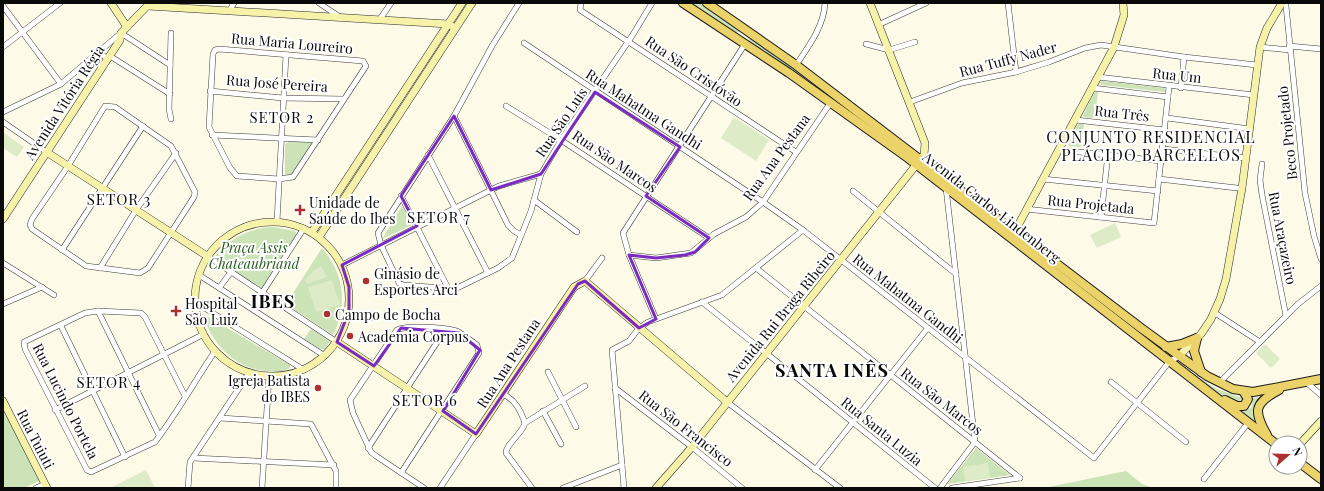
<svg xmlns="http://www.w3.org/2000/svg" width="1324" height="491" viewBox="0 0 1324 491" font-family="'Playfair Display',serif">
<rect width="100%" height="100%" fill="#fdfae8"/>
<g fill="#cbe3b6">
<path d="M690,3H700L739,28V31L737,33Z"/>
<path d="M750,36L866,120L749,41Z"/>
<path d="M1102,81L1164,88L1166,90L1164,92L1102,85L1099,83Z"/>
<path d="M1098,91L1095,118L1084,117L1083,115L1095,92Z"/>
<path d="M1078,124H1084L1081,147L1069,146L1068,143L1072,137L1077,139L1081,133L1075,130Z"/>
<path d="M290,141L310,142L312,144L292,174L285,176V144Z"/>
<path d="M402,206L412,225L382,239Z"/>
<path d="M273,227L295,231L297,235L261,289L215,257C229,238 249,228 273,227Z"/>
<path d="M322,248C344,273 348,305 333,335L286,304Z"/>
<path d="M207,316L290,365V368C284,372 276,372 269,371C238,370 215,348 205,320Z"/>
<path d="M311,329L330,341L325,349H320L304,339Z"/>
<path d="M1191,373L1217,389L1242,398L1243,402C1228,404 1203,383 1191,373Z"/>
<path d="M1258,397L1259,399L1254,409V422L1242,412L1251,408L1253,398Z"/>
<path d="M3,407L39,481L24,488H3Z"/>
<path d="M976,448L1010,475L947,484Z"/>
<path d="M1126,471L1142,484L1154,488H1044Z"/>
</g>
<g fill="#ddebc7">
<path d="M734,117L769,140L756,161L721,138Z"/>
<path d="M4,133L24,147L17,157L3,148Z"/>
<path d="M1115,223L1121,237L1097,248L1090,235Z"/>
<path d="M321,266L327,277L307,284L305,280L314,270Z"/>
<path d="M332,280L340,305L316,312L308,287Z"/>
<path d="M1265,344L1280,359L1271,368L1256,353Z"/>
<path d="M988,463L990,478L965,481L963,467Z"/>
<path d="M146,470L155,488H110Z"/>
</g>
<path fill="#b2d5ef" stroke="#4086bf" d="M376,312L377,320L357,321V313Z"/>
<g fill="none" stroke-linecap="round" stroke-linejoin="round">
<defs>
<g id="street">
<path d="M319,3L340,17"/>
<path d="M519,3L492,46L454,116L378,233L381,245L399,283L403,285L455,289L498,268L512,258L531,211L541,174L561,140L632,36L652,3"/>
<path d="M581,3L580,10L796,152"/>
<path d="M1008,3L1016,72"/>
<path d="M1283,3L1286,6L1305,193L1314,236L1321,259"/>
<path d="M3,6L61,84"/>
<path d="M230,10L234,3"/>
<path d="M380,19L391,3"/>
<path d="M878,25L926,3"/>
<path d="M171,33L169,109L171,119"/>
<path d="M524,43L763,202L803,230L1094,458L1169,362L1179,356"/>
<path d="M866,44L889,50L915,42"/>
<path d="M1289,46L1321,49"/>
<path d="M3,47L60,3"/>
<path d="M1260,47L1290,50"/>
<path d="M219,49L363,61L366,66L293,177L279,179L237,176L230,168L209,127L213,54L215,50Z"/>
<path d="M98,52L108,59"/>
<path d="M110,56L170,94"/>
<path d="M796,65C809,46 824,26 825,3"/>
<path d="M1098,77L1254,95"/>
<path d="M1093,88L1168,97"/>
<path d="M1181,88L1184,57"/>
<path d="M210,91L283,98L343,99"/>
<path d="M910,102L962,83L1016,72L1049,62L1085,48L1101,45L1184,57L1257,65"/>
<path d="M105,106L115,107L171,146L195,192L194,197L148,268L140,273L86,266L32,229L30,225L32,219L68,166Z"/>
<path d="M506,106L561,140L709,238"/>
<path d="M3,112L61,84L121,33L170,65"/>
<path d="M454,116L508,225L514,231L521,235"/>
<path d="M1167,118L1250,129"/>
<path d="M1076,120L1165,130"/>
<path d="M3,122L48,153"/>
<path d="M212,135L318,140"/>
<path d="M1163,149L1246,158"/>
<path d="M1060,150L1162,161"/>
<path d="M428,155L488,273"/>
<path d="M1262,164L1260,180L1262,195L1286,316"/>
<path d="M1043,179L1158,191"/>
<path d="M1159,179L1237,188"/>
<path d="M853,191L956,274"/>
<path d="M401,196L449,290"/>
<path d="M534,200L577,232"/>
<path d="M1026,209L1154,223L1169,87"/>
<path d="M1101,217L1108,154"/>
<path d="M277,221L286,55"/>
<path d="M62,250L143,126"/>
<path d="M629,255L656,258L691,253L714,234L746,217L763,202L831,102"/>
<path d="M207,256L337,342"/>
<path d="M3,263L54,295"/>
<path d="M342,265L499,186L541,174"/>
<path d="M100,268L136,210L176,153"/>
<path d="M756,268L1020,478"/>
<path d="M199,275L325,356"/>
<path d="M585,281L602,258"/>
<path d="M219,288L231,272"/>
<path d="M262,293L304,228"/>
<path d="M195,302L304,370"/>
<path d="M702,302L935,488"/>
<path d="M3,304L42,287"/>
<path d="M98,311L159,435"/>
<path d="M1215,313L1260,342"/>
<path d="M656,319L629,255L623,233L745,44"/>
<path d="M61,326L125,457"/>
<path d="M548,372L576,427"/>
<path d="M1111,382L1186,442"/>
<path d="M1306,382L1321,395"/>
<path d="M1219,383L1298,304L1321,286"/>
<path d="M615,388L692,447L742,488"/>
<path d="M503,394C515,400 520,409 525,423"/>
<path d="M185,396L145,317L141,313L98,311L85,313L24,342L25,349L87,470L91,472L155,442C177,413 195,381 215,351"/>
<path d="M727,402L840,488"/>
<path d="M55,410L204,334"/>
<path d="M543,411L561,444"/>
<path d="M220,418L311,424L336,471V488"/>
<path d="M368,448L445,330"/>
<path d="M193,458L334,465"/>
<path d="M815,470L927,329"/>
<path d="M401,473L479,353L477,345C471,341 465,336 459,332C449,327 407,325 397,330L350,400L353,413L371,452L376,456L424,488"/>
<path d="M1204,479L1248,423"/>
<path d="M36,488L45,484"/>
<path d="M188,488L190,462L249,373"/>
<path d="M262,488L269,376"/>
<path d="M440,488L476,434"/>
<path d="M532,488L506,453C506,444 522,434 525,423L585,386"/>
<path d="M563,488L622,465"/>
<path d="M624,488L612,350L629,341L639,328L648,322L722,295L803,230"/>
<path d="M940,488L975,442L946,188"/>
<path d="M952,488L1020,478"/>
</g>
<g id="secondary">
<path d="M111,3L127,27"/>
<path d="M148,6L448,24L455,28"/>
<path d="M48,153L207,256"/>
<path d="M3,219L120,40L121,33L150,3"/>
<circle cx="272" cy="299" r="77"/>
<path d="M1015,231L1114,47L1124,15L1123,3"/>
<path d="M312,232L462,3"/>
<path d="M319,237L472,3"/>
<path d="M337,342L476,434L574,287L585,281L727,402"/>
<path d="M1179,356L1201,334L1211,319L1220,299L1226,279L1242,188L1260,47L1267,28L1282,3"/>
<path d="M3,401L47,488"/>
<path d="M1300,444L1321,421"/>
<path d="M656,488L692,447L924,155L925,143L870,3"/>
</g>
<g id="primary">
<path d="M683,3L789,73L908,158L1276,444"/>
<path d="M707,3L796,65L1141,328L1207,376L1233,389L1253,392L1321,379"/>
<path d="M1197,338L1194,351L1201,372"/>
<path d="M1166,347L1182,344L1197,338"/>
<path d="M1225,400L1237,406H1244L1248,399L1243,391"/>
<path d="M1267,435C1253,411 1254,403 1279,390"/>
<path d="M1300,463L1321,479"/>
</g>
</defs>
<use href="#street" stroke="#3c3c3c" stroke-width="6"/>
<use href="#secondary" stroke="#2b2b2b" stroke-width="8"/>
<use href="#primary" stroke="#1a1a1a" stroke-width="10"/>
<use href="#street" stroke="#fff" stroke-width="5"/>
<use href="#secondary" stroke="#f7f2a9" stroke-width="7"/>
<use href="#primary" stroke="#ebd269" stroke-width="8"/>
</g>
<path fill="none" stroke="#7b2cbf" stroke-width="3" stroke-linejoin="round" d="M595,92L680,147L646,196L709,238L695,252L685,255L656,258L629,255L656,319L639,328L585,281L578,284L476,434L443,411L480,350L459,333L401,328L374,366L337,342L349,311V287L342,265L417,226L401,196L454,116L491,190L541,174Z"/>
<g fill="#ab3030" stroke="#fff" stroke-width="1.5">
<path d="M298 204h4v4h4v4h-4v4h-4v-4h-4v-4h4z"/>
<circle cx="366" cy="281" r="4"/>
<path d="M174 305h4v4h4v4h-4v4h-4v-4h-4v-4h4z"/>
<circle cx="327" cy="314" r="4"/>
<circle cx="350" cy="336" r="4"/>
<circle cx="318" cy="388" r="4"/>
</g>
<g text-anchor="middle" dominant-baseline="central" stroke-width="4" stroke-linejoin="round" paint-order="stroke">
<g font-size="14" fill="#090909" stroke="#fff">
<text transform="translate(292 43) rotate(5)">Rua Maria Loureiro</text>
<text transform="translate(1008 59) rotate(-15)">Rua Tuffy Nader</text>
<text transform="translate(694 71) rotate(34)">Rua São Cristóvão</text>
<text transform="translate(1177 75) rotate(6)">Rua Um</text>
<text transform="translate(277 83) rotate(4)">Rua José Pereira</text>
<text transform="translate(64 102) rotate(-57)">Avenida Vitória Régia</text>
<text transform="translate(644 109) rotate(33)">Rua Mahatma Gandhi</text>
<text transform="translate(1122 113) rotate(6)">Rua Três</text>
<text transform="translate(561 122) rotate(-56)">Rua São Luís</text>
<text transform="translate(1287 133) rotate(-96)">Beco Projetado</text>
<text transform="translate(776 157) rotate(-54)">Rua Ana Pestana</text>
<text transform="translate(615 161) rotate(34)">Rua São Marcos</text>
<text transform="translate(1091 204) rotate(6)">Rua Projetada</text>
<text transform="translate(992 207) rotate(38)">Avenida Carlos Lindenberg</text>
<text transform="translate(1283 238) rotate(79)">Rua Araçazeiro</text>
<text transform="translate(908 298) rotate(38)">Rua Mahatma Gandhi</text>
<text transform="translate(780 316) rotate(-51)">Avenida Rui Braga Ribeiro</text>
<text transform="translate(508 363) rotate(-57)">Rua Ana Pestana</text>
<text transform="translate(66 401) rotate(63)">Rua Lucindo Portela</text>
<text transform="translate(942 401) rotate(38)">Rua São Marcos</text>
<text transform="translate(686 428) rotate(38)">Rua São Francisco</text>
<text transform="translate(882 431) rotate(39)">Rua Santa Luzia</text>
<text transform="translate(36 439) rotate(63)">Rua Tuiuti</text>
</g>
<g font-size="14" fill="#090909" stroke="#fff" text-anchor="start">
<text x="309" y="202">Unidade de<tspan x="309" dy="16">Saúde do Ibes</tspan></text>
<text x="374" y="273">Ginásio de<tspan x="374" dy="16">Esportes Arci</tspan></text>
<text x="185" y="303">Hospital<tspan x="185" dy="16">São Luiz</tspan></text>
<text x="335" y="314">Campo de Bocha</text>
<text x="358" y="336">Academia Corpus</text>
<text x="310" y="380" text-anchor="end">Igreja Batista<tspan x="310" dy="16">do IBES</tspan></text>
</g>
<g font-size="14" font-style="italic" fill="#2a5a21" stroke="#fff">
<text x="254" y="247">Praça Assis<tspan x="254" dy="16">Chateaubriand</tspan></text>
</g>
<g font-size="15" letter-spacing="1" fill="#090909" stroke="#fff">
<text x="282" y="117">SETOR 2</text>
<text x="119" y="199">SETOR 3</text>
<text x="439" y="217">SETOR 7</text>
<text x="109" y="382">SETOR 4</text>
<text x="425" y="400">SETOR 6</text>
</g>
<g font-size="16" letter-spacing="1" fill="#090909" stroke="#fff">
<text x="1151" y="136">CONJUNTO RESIDENCIAL<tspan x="1151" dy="18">PLÁCIDO BARCELLOS</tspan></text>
</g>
<g font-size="18" font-weight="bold" letter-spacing="1" fill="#090909" stroke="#fff">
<text x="273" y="301">IBES</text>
<text x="832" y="370">SANTA INÊS</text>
</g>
</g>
<rect width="1324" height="491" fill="none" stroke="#090909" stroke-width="8"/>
<g transform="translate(1288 455) rotate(70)"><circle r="19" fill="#ffffff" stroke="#9d9d9d"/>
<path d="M0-3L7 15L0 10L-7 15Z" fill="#ab3030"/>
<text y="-6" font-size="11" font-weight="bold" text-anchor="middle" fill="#090909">N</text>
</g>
</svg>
